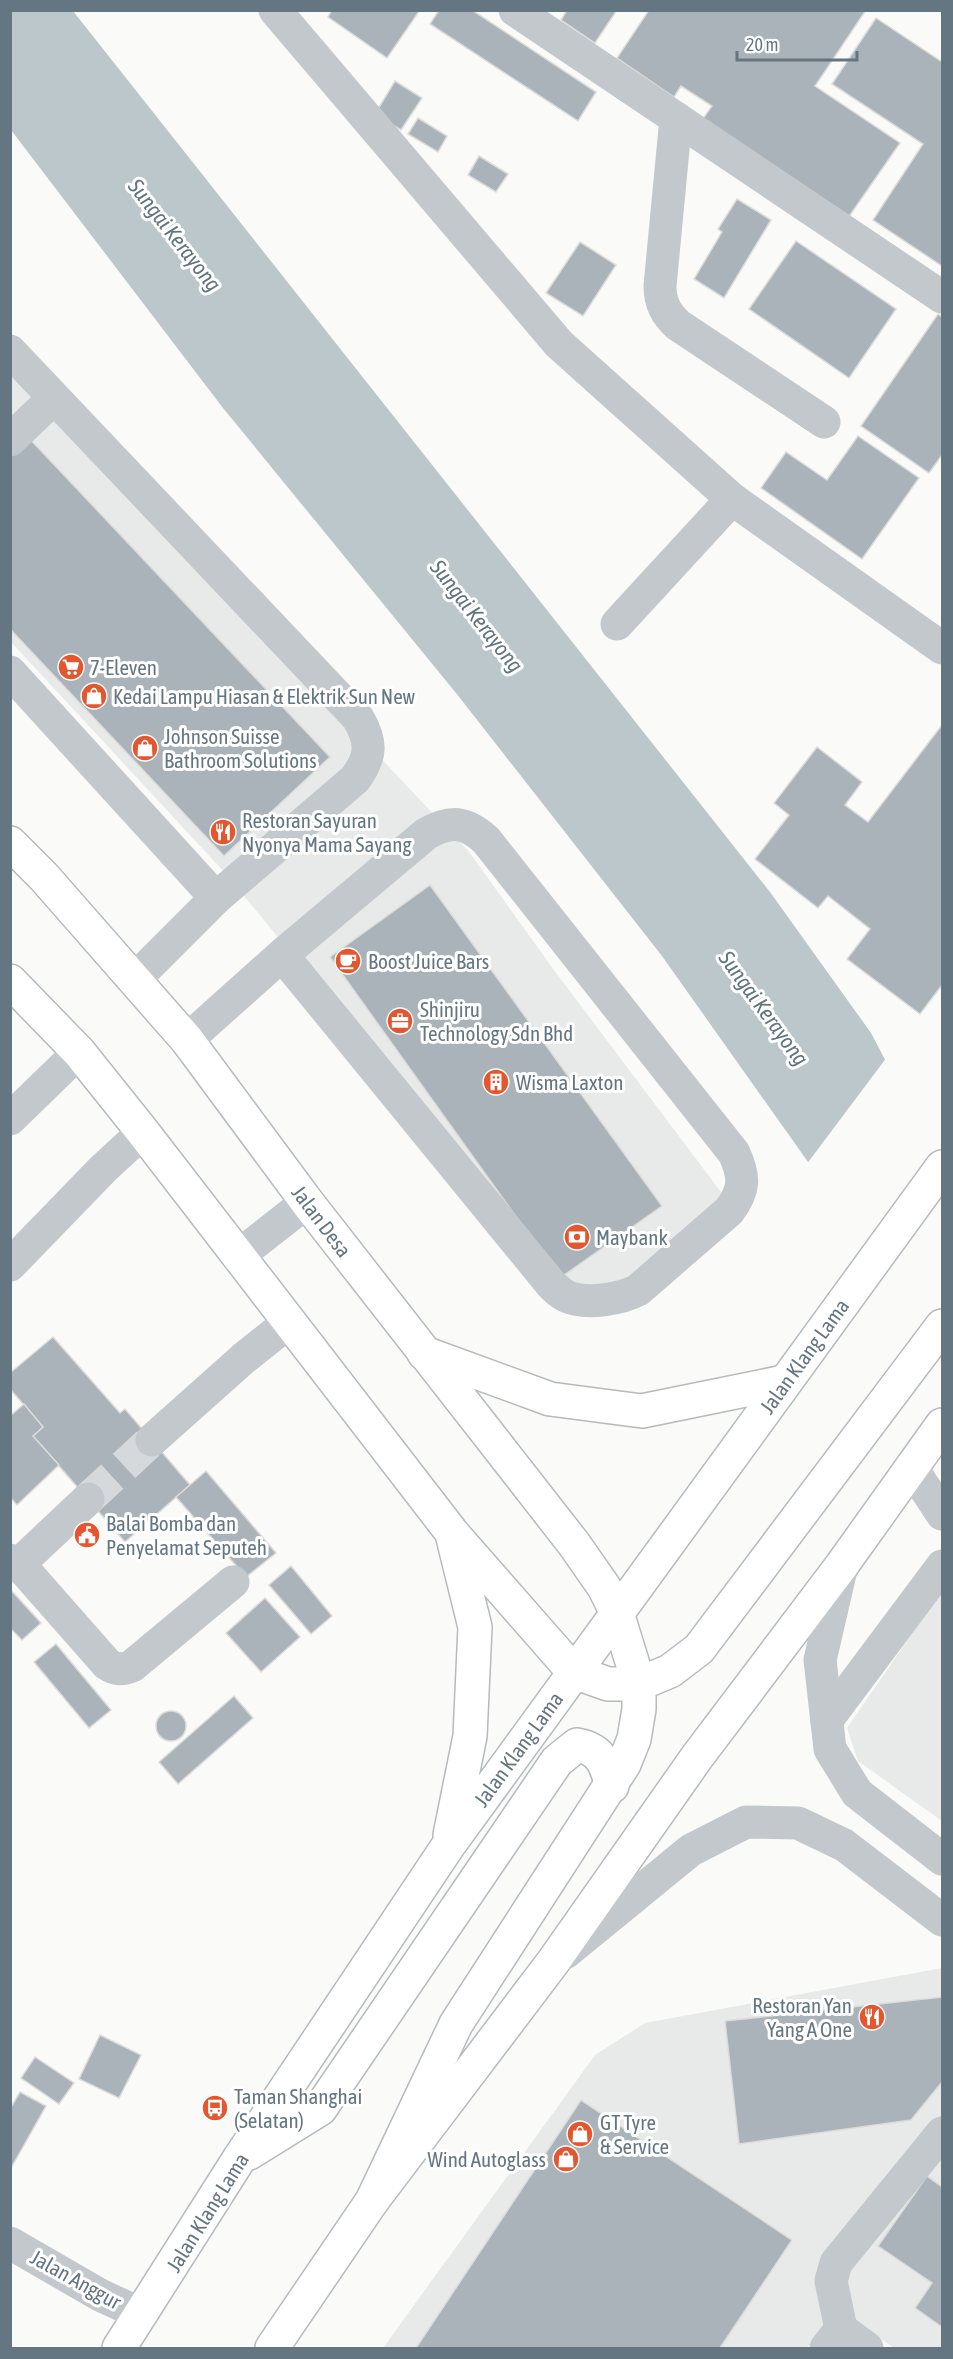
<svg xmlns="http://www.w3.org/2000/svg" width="953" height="2359" viewBox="0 0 953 2359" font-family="'Asap Condensed',sans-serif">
<rect width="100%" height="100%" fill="#fafaf8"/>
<g fill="#e8e9e9">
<path d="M11,365L470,853L551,966L727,1200L629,1285H563L227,875L11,642Z"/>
<path d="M942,1590V1821L858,1761L847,1728Z"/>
<path d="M942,1968V2348H894L847,2314L830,2320L807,2348H383L595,2055L645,2023Z"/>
</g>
<path fill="#bbc7cb" d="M11,11H73L770,892L871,1033L902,1092L813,1169L662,956L456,693L223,408L11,130Z"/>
<path fill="#fafaf8" d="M887,1057L905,1090L928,1123L942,1139V1290L866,1233L806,1165Z"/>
<g fill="#aab3b9" stroke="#dcdcda" stroke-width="1.5">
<path d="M332,10H420L387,58L328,17Z"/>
<path d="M439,10H472L596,92L578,121L430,24Z"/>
<path d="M567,10H617L595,43L561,20Z"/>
<path d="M649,10H866L815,86L900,143L848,218L702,120L712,106L681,86L674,97L617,58Z"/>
<path d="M876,18L942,62V266L873,220L923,144L832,84Z"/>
<path d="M395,81L422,98L401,130L375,114Z"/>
<path d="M418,118L447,136L438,152L408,134Z"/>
<path d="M479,156L508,174L496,192L468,175Z"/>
<path d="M737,199L771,220L724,298L694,279L722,232L718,229Z"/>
<path d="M796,241L896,309L849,378L749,309Z"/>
<path d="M580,242L616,265L583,316L546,293Z"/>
<path d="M938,314L942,317V455L929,473L861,426Z"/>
<path d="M27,436L330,757L224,856L10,629V451Z"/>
<path d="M858,436L919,478L862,559L761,488L786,452L827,480Z"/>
<path d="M942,725V985L920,1014L847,959L870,929L828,896L818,908L755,859L789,815L774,803L817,747L862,782L845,805L868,822Z"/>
<path d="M430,885L662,1206L560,1278L330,957Z"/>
<path d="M53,1337L120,1413L125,1409L190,1485L125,1542L33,1436L43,1427L10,1389V1373Z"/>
<path d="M24,1404L43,1427L33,1436L59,1465L17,1505L10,1497V1416Z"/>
<path d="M206,1471L276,1553L246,1577L176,1497Z"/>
<path d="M291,1566L332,1616L311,1634L269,1585Z"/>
<path d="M10,1589L41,1623L22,1640L10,1628Z"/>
<path d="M265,1598L300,1637L261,1672L226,1633Z"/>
<path d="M56,1644L111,1710L89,1728L34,1662Z"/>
<path d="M234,1696L253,1718L178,1784L159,1762Z"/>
<circle cx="171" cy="1726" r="15"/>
<path d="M942,1997V2082L911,2120L739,2144L725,2021Z"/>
<path d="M100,2035L141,2055L119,2098L79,2079Z"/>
<path d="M35,2057L74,2083L59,2104L21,2078Z"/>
<path d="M20,2092L46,2106L11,2168L10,2109Z"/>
<path d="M581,2100L792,2240L720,2348H416Z"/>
<path d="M927,2176L942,2187V2327L915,2308L932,2283L878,2246Z"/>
</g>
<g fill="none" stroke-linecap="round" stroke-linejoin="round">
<path stroke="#d5d9db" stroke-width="33" stroke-dasharray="33 16" stroke-linecap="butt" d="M88,1499L152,1440"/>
<defs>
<g id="major">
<path d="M10,843L44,877L187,1040L307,1202L574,1544L604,1587L617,1613L639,1684V1709L634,1739L624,1764L456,2024L372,2201"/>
<path d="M10,981L79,1052L143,1132L453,1534L574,1672L608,1684H639L670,1671L699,1649L942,1326"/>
<path d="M424,1353L550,1399L642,1411L784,1382"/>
<path d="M450,1835L470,1736L475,1627L453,1538"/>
<path d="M249,2153L320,2109L557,1761L577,1745C601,1749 606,1764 612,1786"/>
<path d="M119,2348L239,2159L448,1846L942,1167"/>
<path d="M272,2348L372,2201L553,1962L697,1757L842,1565L942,1425"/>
</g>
</defs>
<use href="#major" stroke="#b5babe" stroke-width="36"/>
<g stroke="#c3c8cc" stroke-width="33">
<path d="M275,10L559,344L732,499L942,648"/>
<path d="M515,10L942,297"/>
<path d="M676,118L660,286C660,303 666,314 678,325L824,422"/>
<path d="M10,351L358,718C372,742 372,756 355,779L216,898L134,980"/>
<path d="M10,440L54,398"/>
<path d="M617,624L732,499"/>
<path d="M10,672L216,898"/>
<path d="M187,1040L282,955L426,834C450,820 465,821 486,840L734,1153C745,1177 745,1190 729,1211L638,1290C621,1299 590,1304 571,1298C563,1296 557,1290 551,1284L282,955"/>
<path d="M10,1119L79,1052"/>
<path d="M238,1256L307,1202"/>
<path d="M10,1265L103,1169L143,1132"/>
<path d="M152,1440L244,1358L288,1323"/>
<path d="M911,1467L942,1514"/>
<path d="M10,1560L19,1564L107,1664C116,1670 122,1670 132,1666L233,1582"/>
<path d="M19,1564L88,1499"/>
<path d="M842,1565L820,1660L830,1749L857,1793L942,1859"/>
<path d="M827,1720L942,1566"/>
<path d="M565,1953L691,1850L746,1822L798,1823L844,1845L942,1920"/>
<path d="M10,2243L100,2295L141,2314"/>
<path d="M841,2329L831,2281L836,2263L942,2133"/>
<path d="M826,2348L841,2329L867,2348"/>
</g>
<use href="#major" stroke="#fff" stroke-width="33"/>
</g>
<defs>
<symbol id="supermarket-disc" viewBox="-11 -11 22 22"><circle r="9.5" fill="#e4572e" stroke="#fff"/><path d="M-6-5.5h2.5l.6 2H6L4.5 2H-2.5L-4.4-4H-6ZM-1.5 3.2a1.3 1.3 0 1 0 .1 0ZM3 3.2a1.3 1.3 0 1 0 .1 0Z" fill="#fff"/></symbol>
<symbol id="shop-disc" viewBox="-11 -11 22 22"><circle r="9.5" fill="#e4572e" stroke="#fff"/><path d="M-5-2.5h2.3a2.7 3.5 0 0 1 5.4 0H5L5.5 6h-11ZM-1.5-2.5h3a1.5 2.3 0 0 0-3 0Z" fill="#fff"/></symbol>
<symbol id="restaurant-disc" viewBox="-11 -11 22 22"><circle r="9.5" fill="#e4572e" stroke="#fff"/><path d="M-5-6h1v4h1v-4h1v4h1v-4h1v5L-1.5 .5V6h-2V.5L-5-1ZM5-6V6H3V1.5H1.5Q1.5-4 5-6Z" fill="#fff"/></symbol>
<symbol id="cafe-disc" viewBox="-11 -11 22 22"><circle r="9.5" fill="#e4572e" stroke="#fff"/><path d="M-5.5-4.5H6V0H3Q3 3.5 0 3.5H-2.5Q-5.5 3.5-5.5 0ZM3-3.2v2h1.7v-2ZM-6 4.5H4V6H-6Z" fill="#fff"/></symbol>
<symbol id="office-disc" viewBox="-11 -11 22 22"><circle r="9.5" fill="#e4572e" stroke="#fff"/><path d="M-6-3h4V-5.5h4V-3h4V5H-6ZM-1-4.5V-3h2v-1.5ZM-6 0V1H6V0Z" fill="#fff"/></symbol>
<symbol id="building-disc" viewBox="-11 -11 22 22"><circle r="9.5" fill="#e4572e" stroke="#fff"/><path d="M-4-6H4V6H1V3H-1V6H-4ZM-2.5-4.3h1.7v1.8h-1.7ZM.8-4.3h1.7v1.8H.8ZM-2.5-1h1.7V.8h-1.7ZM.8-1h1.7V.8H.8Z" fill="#fff"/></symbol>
<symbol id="bank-disc" viewBox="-11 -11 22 22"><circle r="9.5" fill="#e4572e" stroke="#fff"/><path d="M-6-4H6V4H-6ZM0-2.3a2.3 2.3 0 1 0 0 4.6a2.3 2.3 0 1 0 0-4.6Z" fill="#fff"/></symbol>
<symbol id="civic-disc" viewBox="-11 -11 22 22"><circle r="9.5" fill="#e4572e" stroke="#fff"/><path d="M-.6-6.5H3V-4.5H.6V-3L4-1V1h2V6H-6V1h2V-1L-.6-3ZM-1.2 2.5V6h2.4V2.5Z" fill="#fff"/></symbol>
<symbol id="bus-disc" viewBox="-11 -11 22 22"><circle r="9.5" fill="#e4572e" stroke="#fff"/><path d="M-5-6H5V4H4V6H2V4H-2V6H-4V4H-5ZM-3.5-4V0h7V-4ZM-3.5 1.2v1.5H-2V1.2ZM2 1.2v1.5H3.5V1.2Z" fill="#fff"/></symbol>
</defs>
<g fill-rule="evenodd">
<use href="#supermarket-disc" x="56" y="652" width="30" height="30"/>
<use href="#shop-disc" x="79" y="681" width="30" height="30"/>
<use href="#shop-disc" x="130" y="733" width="30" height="30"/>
<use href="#restaurant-disc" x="208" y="817" width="30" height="30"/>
<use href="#cafe-disc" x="333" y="946" width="30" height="30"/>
<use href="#office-disc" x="385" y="1006" width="30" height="30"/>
<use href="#building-disc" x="481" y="1067" width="30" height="30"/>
<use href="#bank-disc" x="562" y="1222" width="30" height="30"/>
<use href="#civic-disc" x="72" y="1520" width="30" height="30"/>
<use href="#restaurant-disc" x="857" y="2002" width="30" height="30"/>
<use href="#bus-disc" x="200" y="2093" width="30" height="30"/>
<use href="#shop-disc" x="565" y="2119" width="30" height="30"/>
<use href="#shop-disc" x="551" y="2144" width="30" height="30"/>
</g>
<g text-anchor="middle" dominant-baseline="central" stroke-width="6" stroke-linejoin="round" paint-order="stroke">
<g font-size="21" fill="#657683" stroke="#fff" text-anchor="start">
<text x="90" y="667">7-Eleven</text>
<text x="113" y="696">Kedai Lampu Hiasan &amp; Elektrik Sun New</text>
<text x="164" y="736">Johnson Suisse<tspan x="164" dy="24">Bathroom Solutions</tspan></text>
<text x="242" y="820">Restoran Sayuran<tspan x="242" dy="24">Nyonya Mama Sayang</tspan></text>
<text x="368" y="961">Boost Juice Bars</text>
<text x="420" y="1009">Shinjiru<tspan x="420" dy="24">Technology Sdn Bhd</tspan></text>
<text x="516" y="1082">Wisma Laxton</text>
<text x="596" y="1237">Maybank</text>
<text x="106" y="1523">Balai Bomba dan<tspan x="106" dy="24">Penyelamat Seputeh</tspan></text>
<text x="852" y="2005" text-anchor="end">Restoran Yan<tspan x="852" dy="24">Yang A One</tspan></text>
<text x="234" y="2096">Taman Shanghai<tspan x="234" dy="24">(Selatan)</tspan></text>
<text x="600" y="2122">GT Tyre<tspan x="600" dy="24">&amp; Service</tspan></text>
<text x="546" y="2159" text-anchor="end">Wind Autoglass</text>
</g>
<g font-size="21" fill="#657683" stroke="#fff">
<text transform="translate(322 1221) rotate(53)">Jalan Desa</text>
<text transform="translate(804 1356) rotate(-54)">Jalan Klang Lama</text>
<text transform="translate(518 1749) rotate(-54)">Jalan Klang Lama</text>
<text transform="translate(207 2212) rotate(-58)">Jalan Klang Lama</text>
<text transform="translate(76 2279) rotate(29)">Jalan Anggur</text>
</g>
<g font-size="22" font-style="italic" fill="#60757c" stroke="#fff">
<text transform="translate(175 235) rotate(52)">Sungai Kerayong</text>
<text transform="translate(477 616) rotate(52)">Sungai Kerayong</text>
<text transform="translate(764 1008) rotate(54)">Sungai Kerayong</text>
</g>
</g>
<rect width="953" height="2359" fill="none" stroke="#657683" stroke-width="24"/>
<path d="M737 51v9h120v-9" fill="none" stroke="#657683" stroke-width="3"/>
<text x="746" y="51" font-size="18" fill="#657683" stroke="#ffffff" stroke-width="4.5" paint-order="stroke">20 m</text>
</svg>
